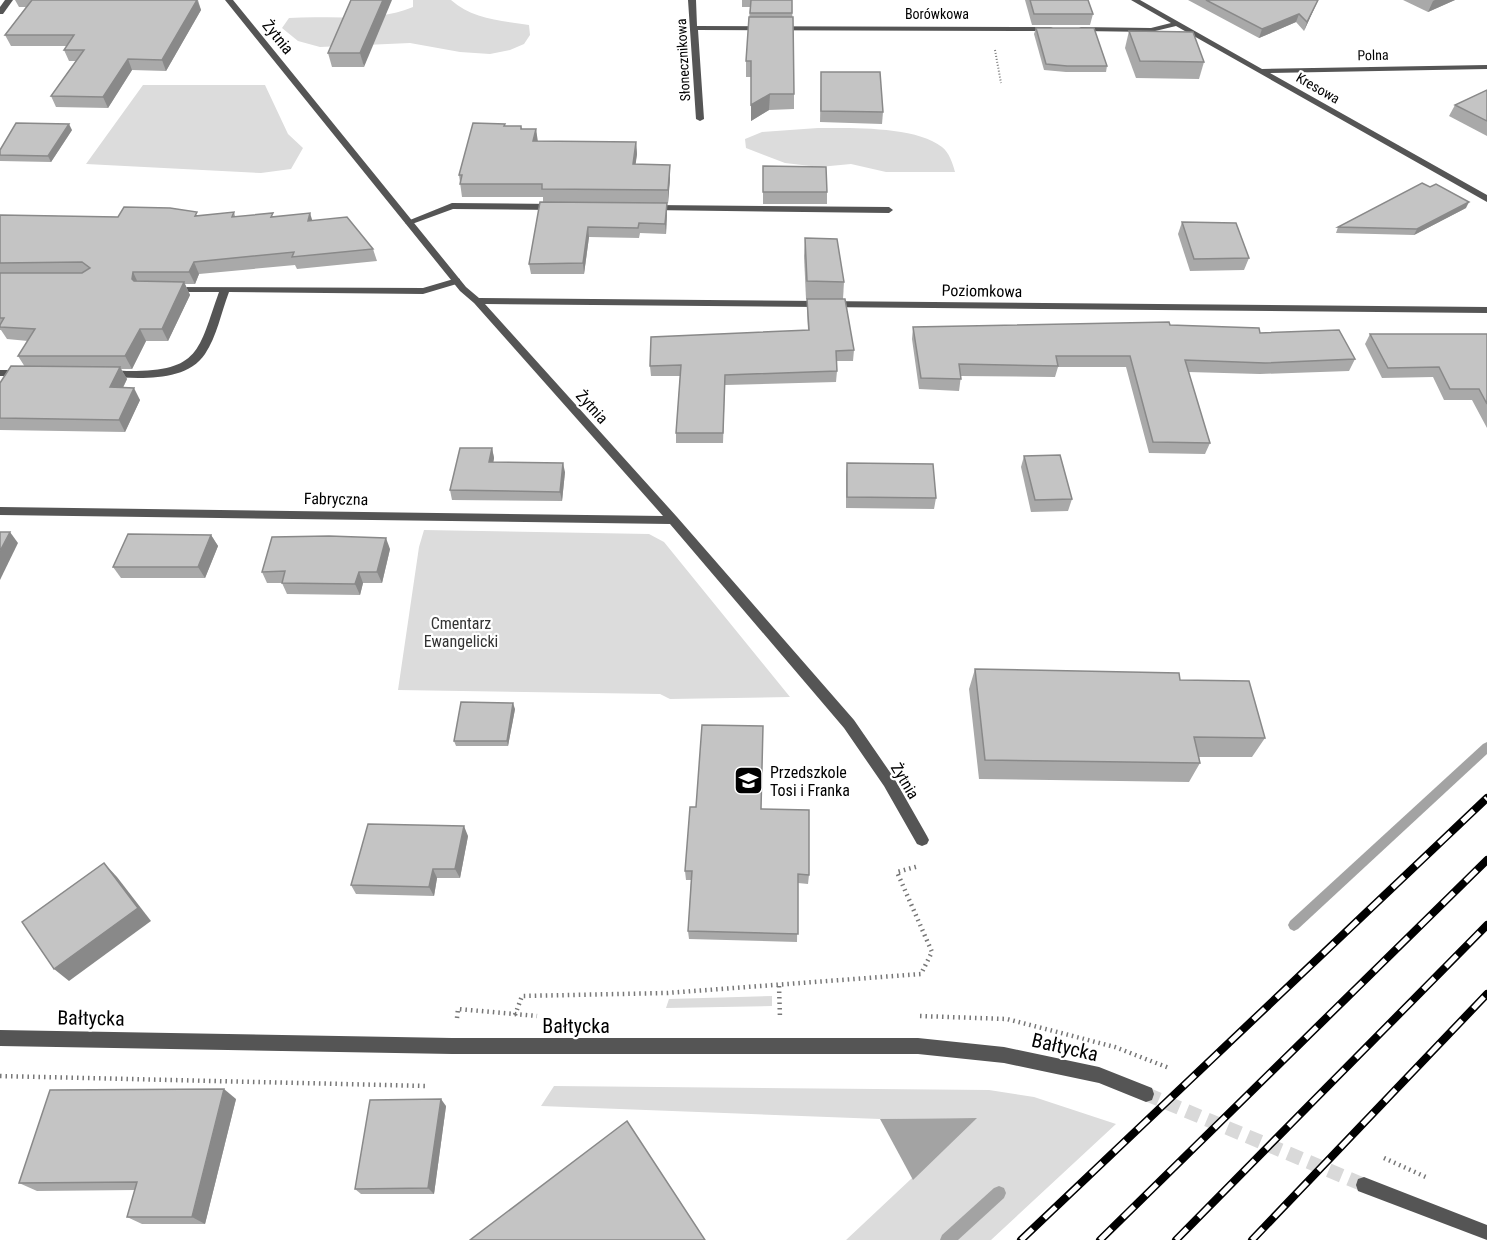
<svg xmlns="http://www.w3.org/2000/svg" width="1487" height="1240" viewBox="0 0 1487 1240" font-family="'Roboto Condensed',sans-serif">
<rect width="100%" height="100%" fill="#fff"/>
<g fill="#dcdcdc">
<path d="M413,0H451C472,19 502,21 529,25L530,35L524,44L510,50L490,54L460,52L410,43L320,47L298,41L282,28L289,18C329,15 376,23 413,7Z"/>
<path d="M143,85H265L288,134L303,148L291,169L261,173L86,164Z"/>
<path d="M818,128C851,128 916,126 942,147C949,152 953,164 955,172H886L851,164L819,167L785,163L746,148L745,139L762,132Z"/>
<path d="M424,530L649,534L664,542L790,697L670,699L660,694L398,690L419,547Z"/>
<path d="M772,996V1006L666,1008L669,999Z"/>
<path d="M554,1086L989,1090L1034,1097L1116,1124L991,1240H846L976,1118L880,1119L541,1106Z"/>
</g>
<path fill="#a3a3a3" d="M977,1118L913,1180L880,1119Z"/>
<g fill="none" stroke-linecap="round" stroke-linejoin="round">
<g fill="#a3a3a3" fill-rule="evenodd">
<path d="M1487,742V754L1298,929L1294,931L1290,929L1288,925L1290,921L1483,744Z"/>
<path d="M999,1186L1004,1188L1006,1193L1004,1198L958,1240H940L942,1235L994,1188Z"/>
</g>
<path stroke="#d9d9d9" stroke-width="14" stroke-dasharray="14 8" stroke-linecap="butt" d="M1146,1094L1364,1185"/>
<path stroke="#777" stroke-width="2" stroke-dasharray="1 2" stroke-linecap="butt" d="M995,50L1001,83"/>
<g stroke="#777" stroke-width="4.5" stroke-dasharray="1.5 4" stroke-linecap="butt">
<path d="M779,986L780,1018"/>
<path d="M515,1015L522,996L667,993L921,974L932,952L897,872L919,866"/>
<path d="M920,1016L1007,1019L1115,1047L1169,1068"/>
<path d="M457,1018L458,1009L537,1016"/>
<path d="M0,1076L428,1086"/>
<path d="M1384,1158L1428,1178"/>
</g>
<g fill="#555" fill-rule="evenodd">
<path d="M452,203L555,204L559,207L555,210L453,209L412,224H406L405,222Z"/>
<path d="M653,205L889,207L893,210L889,213L650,210L649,208Z"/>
<path d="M457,278L460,279V283L423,294L229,292C221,313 217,336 205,354C186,383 138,378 108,377L103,374C109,368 121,371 130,371C200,371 198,351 219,292H172L169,291V287L423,288Z"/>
<path d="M0,370H21L26,373L21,376H0Z"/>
</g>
<g fill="#555" fill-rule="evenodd">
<path d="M5,0H13L3,14H0V7Z"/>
<path d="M225,0H233L466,287L479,298L1487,307V313L485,304L677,517L854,720L894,778L927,836L929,840L927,844L922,846L917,844L884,786L844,728L670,524L0,515V507L663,516L474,303L460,291Z"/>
<path d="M688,0H696L697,26L1051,27L1055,29L1051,31L698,30L704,119L700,121L696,119Z"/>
<path d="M1131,0H1140L1262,69L1487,65V69L1270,73L1487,195V202L1176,26L1151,32L1081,31L1077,29L1081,27L1151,28L1171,23Z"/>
</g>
<g fill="#555" fill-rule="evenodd">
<path d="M0,1030L452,1038H918L1004,1047L1099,1067L1152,1088L1154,1094L1152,1100L1146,1102L1099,1083L1004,1063L918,1054H452L0,1046Z"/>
<path d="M1364,1177L1487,1225V1240L1358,1191L1356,1185L1358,1179Z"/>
</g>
<defs>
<g id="rail">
<path d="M1021,1240L1487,798"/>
<path d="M1100,1240L1487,860"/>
<path d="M1176,1240L1487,925"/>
<path d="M1252,1240L1487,994"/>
</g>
</defs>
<use href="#rail" stroke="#000" stroke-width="8"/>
<use href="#rail" stroke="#fff" stroke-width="5" stroke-dasharray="16" stroke-linecap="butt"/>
</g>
<g fill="#a9a9a9">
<path d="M15,0H198L201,10L166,71L132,70L108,108L56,107L51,96L76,61H69L64,50L67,46H11L5,35L26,7H19Z"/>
<path d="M351,0L364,67H332L328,53Z"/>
<path d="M742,0H792L794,94V109L769,110L751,121V77H746V61L750,7H742Z"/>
<path d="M1025,0H1088L1093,14L1090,25H1032Z"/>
<path d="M1188,0H1318L1304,31L1296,22L1259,38Z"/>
<path d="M1403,0H1455L1428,12Z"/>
<path d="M1036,28L1107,66L1106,72H1066L1044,70L1034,34Z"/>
<path d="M1129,31L1204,62L1199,79L1136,78L1125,48Z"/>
<path d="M821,72L883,112L882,124L820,122Z"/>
<path d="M1487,90V136L1449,116L1455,105Z"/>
<path d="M505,124V126H521L522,129H536L537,141L636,142L637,154L635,164L670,165V178L668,203L543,202V197H462L459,175Z"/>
<path d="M72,130L51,162L0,161V150Z"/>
<path d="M763,166L827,192V204H763Z"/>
<path d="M540,202L667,213L666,234L640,233L639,238L589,237L584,274H531L529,264Z"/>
<path d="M1466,208L1414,235L1336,233L1338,227Z"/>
<path d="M234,212L235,216L274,217L313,220L373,249L377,261L297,269L295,265L199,274L195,284H185L190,295L168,341H146L132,369H121L127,379L123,388L140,400L125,432L0,430V383L25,367L18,356L28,341L7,339L1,330H0V215L118,217L198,216Z"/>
<path d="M1182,222L1249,258L1244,270L1190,271L1178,234Z"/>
<path d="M805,238L844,282L843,299H806L804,256Z"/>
<path d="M807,299L854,350L853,361H836L837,371L836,382L725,385L723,443H676V433L680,376H651L650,366L808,330L807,309Z"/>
<path d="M1170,325L1260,333L1355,359L1349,371L1260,374L1188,372L1210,443L1205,454L1149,453L1126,367H1058L1055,377L961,376L959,391L919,389L912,339L913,327Z"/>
<path d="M1370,334H1487V428L1472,400H1444L1433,377L1382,378L1365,344Z"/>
<path d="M492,448L494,458L493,462L565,472L562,501L452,500L450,490Z"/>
<path d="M1024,456L1072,499L1068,511L1031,512L1021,467Z"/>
<path d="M847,463L936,498L934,509L846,508V475Z"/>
<path d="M211,535L218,546L205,578H121L113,567Z"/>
<path d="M390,549L382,583H363L360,595L287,594L282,583H267L262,572Z"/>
<path d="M975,669L1180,680L1265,738L1252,757H1199L1200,763L1189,782L979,779L969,689Z"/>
<path d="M515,709L508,746H456L454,741Z"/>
<path d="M761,809L809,875L808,884L798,883L797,942L689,939L688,931L691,880H686L685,871Z"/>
<path d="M468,836L460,878H437L434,896L356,894L351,885Z"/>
<path d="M236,1099L205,1224H142L127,1217L135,1190L37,1191L19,1183Z"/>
<path d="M446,1106L434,1194H361L355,1189Z"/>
</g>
<g fill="#898989">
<path d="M197,0L201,10L166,71L162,60Z"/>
<path d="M383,0H392L364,67L360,53Z"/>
<path d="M1318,0L1304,31L1307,22Z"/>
<path d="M1435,0H1455L1428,12L1433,1Z"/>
<path d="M1299,14L1296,22L1259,38L1262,29Z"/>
<path d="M128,59L132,70L108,108L103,97Z"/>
<path d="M770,94L769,110L751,121V105Z"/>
<path d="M69,124L72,130L51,162L48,156Z"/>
<path d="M536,129L538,142L533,141Z"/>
<path d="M636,142L637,154L634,177L633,164Z"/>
<path d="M670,165V178L668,203V190Z"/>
<path d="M1469,202L1466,208L1414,235L1417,229Z"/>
<path d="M667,203V213L666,234L665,224Z"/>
<path d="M310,213L314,226L308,221Z"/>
<path d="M588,227L589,237L584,274L583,263Z"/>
<path d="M194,262L199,274L195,284L189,272Z"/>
<path d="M133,272L139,285L132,279Z"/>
<path d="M184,282L190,295L168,341L162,329Z"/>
<path d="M140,329L146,341L132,369L125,356Z"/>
<path d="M120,367L127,379L117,399L110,387Z"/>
<path d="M134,388L140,400L125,432L119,420Z"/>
<path d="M492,448L494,458L492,471L489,462Z"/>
<path d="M563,463L565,472L562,501L560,492Z"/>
<path d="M10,532L18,543L0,580V551Z"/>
<path d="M211,535L218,546L205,578L198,567Z"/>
<path d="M386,538L390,549L382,583L377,572Z"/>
<path d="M359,572L363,583L360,595L355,584Z"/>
<path d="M513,703L515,709L508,746L507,741Z"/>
<path d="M464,826L468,836L460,878L455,869Z"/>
<path d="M104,863L117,877L151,921L69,981L54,969Z"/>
<path d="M433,869L437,878L434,896L429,887Z"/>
<path d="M224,1089L236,1099L205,1224L192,1217Z"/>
<path d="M441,1099L446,1106L434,1194L428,1188Z"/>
</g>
<g fill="#c4c4c4" stroke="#898989" stroke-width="1.5">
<path d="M32,0H197L162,60L128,59L103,97L51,96L84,50H64L74,35H5Z"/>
<path d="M351,0H383L360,53H328Z"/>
<path d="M751,0H792V13H750Z"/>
<path d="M1030,0H1088L1093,14H1034Z"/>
<path d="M1206,0H1318L1307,22L1299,14L1262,29Z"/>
<path d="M749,17H793L794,94H770L751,105V61H746Z"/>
<path d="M1036,28H1094L1107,66H1067L1046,64Z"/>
<path d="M1129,31L1193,32L1204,62L1140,61Z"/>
<path d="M821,72H880L883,112L821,111Z"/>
<path d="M1487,90V121L1455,105Z"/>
<path d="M16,123L69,124L48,156L0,155V150Z"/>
<path d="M473,123L505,124L504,126H521V129H536L533,141L636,142L633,164L670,165L668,190L542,189V184H460L462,175H459Z"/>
<path d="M763,166L826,167L827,192H763Z"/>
<path d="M1422,183L1430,187L1436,184L1469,202L1417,229L1338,227Z"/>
<path d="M540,202L667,203L665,224L639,223L638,228L588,227L583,263L529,264Z"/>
<path d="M124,207L170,208L197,212L195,216L234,212L232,217L273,213L271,217L310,213L308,221L347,217L373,249L292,257L294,252L194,262L189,272H133L132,279L134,281L184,282L162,329H140L125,356H18L35,329L0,327V325L4,318H0V273H82L90,268L82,262L0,263V215L118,217Z"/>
<path d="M1182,222L1236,223L1249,258L1194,259Z"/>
<path d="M805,238L837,239L844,282L807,281Z"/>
<path d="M807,299H845L854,350L836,351L837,371L725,375L723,433H676L681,365L650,366L651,337L809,330Z"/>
<path d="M1169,322L1170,325L1259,328L1260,333L1339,330L1355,359L1265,363L1185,360L1210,443L1153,442L1130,356H1056L1058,366L959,364L961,379L921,378L913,327Z"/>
<path d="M1370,334H1487V404L1479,389H1450L1439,367L1388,368Z"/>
<path d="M11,366L120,367L110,387L134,388L119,420L0,418V383Z"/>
<path d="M460,448H492L489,462L563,463L560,492L450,490Z"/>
<path d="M1060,455L1072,499L1035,500L1024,456Z"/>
<path d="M847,463L933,464L936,498L847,497Z"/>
<path d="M0,532H10L0,551Z"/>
<path d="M128,534L211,535L198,567H113Z"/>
<path d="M329,536L386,538L377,572H359L355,584L282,583L285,571L262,572L272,537Z"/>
<path d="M975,669L1179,673L1180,680L1249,681L1265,738L1194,737L1200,763L985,760Z"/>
<path d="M461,702L513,703L507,741H454Z"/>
<path d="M702,725L763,726L761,809L809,810V875L798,874V934L688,931L692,871H685L690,807H696Z"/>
<path d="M368,824L464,826L455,869H433L429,887L351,885Z"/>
<path d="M104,863L138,908L54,969L22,922Z"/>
<path d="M224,1089L192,1217H127L137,1182L19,1183L50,1090Z"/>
<path d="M441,1099L428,1188L355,1189L370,1100Z"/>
<path d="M627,1121L705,1240H470Z"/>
</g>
<defs>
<symbol id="school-square" viewBox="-11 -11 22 22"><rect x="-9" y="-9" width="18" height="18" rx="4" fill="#000" stroke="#fff"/><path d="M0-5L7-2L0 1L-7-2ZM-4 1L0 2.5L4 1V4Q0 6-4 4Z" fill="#fff"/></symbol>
</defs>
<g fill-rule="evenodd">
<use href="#school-square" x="732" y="764" width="33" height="33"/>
</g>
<g text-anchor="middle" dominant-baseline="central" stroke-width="4.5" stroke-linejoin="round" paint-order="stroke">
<g font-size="14" fill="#000" stroke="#fff">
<text x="937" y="14">Borówkowa</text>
<text transform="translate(1373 55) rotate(-1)">Polna</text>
<text transform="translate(683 60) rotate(-93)">Słonecznikowa</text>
<text transform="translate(1318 88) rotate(30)">Kresowa</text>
</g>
<g font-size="16" fill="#000" stroke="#fff">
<text transform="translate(278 37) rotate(51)">Żytnia</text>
<text transform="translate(982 291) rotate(1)">Poziomkowa</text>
<text transform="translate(592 407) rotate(48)">Żytnia</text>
<text transform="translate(336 499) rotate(1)">Fabryczna</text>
<text transform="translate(905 781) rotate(59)">Żytnia</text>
</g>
<g font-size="16" fill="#333" stroke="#fff">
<text x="461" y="623">Cmentarz<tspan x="461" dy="18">Ewangelicki</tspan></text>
</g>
<g font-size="16" fill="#000" stroke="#fff" text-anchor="start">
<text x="770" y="772">Przedszkole<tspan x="770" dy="18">Tosi i Franka</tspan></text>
</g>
<g font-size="20" fill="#000" stroke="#fff">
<text transform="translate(91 1018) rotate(1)">Bałtycka</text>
<text x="576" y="1026">Bałtycka</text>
<text transform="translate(1065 1047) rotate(13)">Bałtycka</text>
</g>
</g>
</svg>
